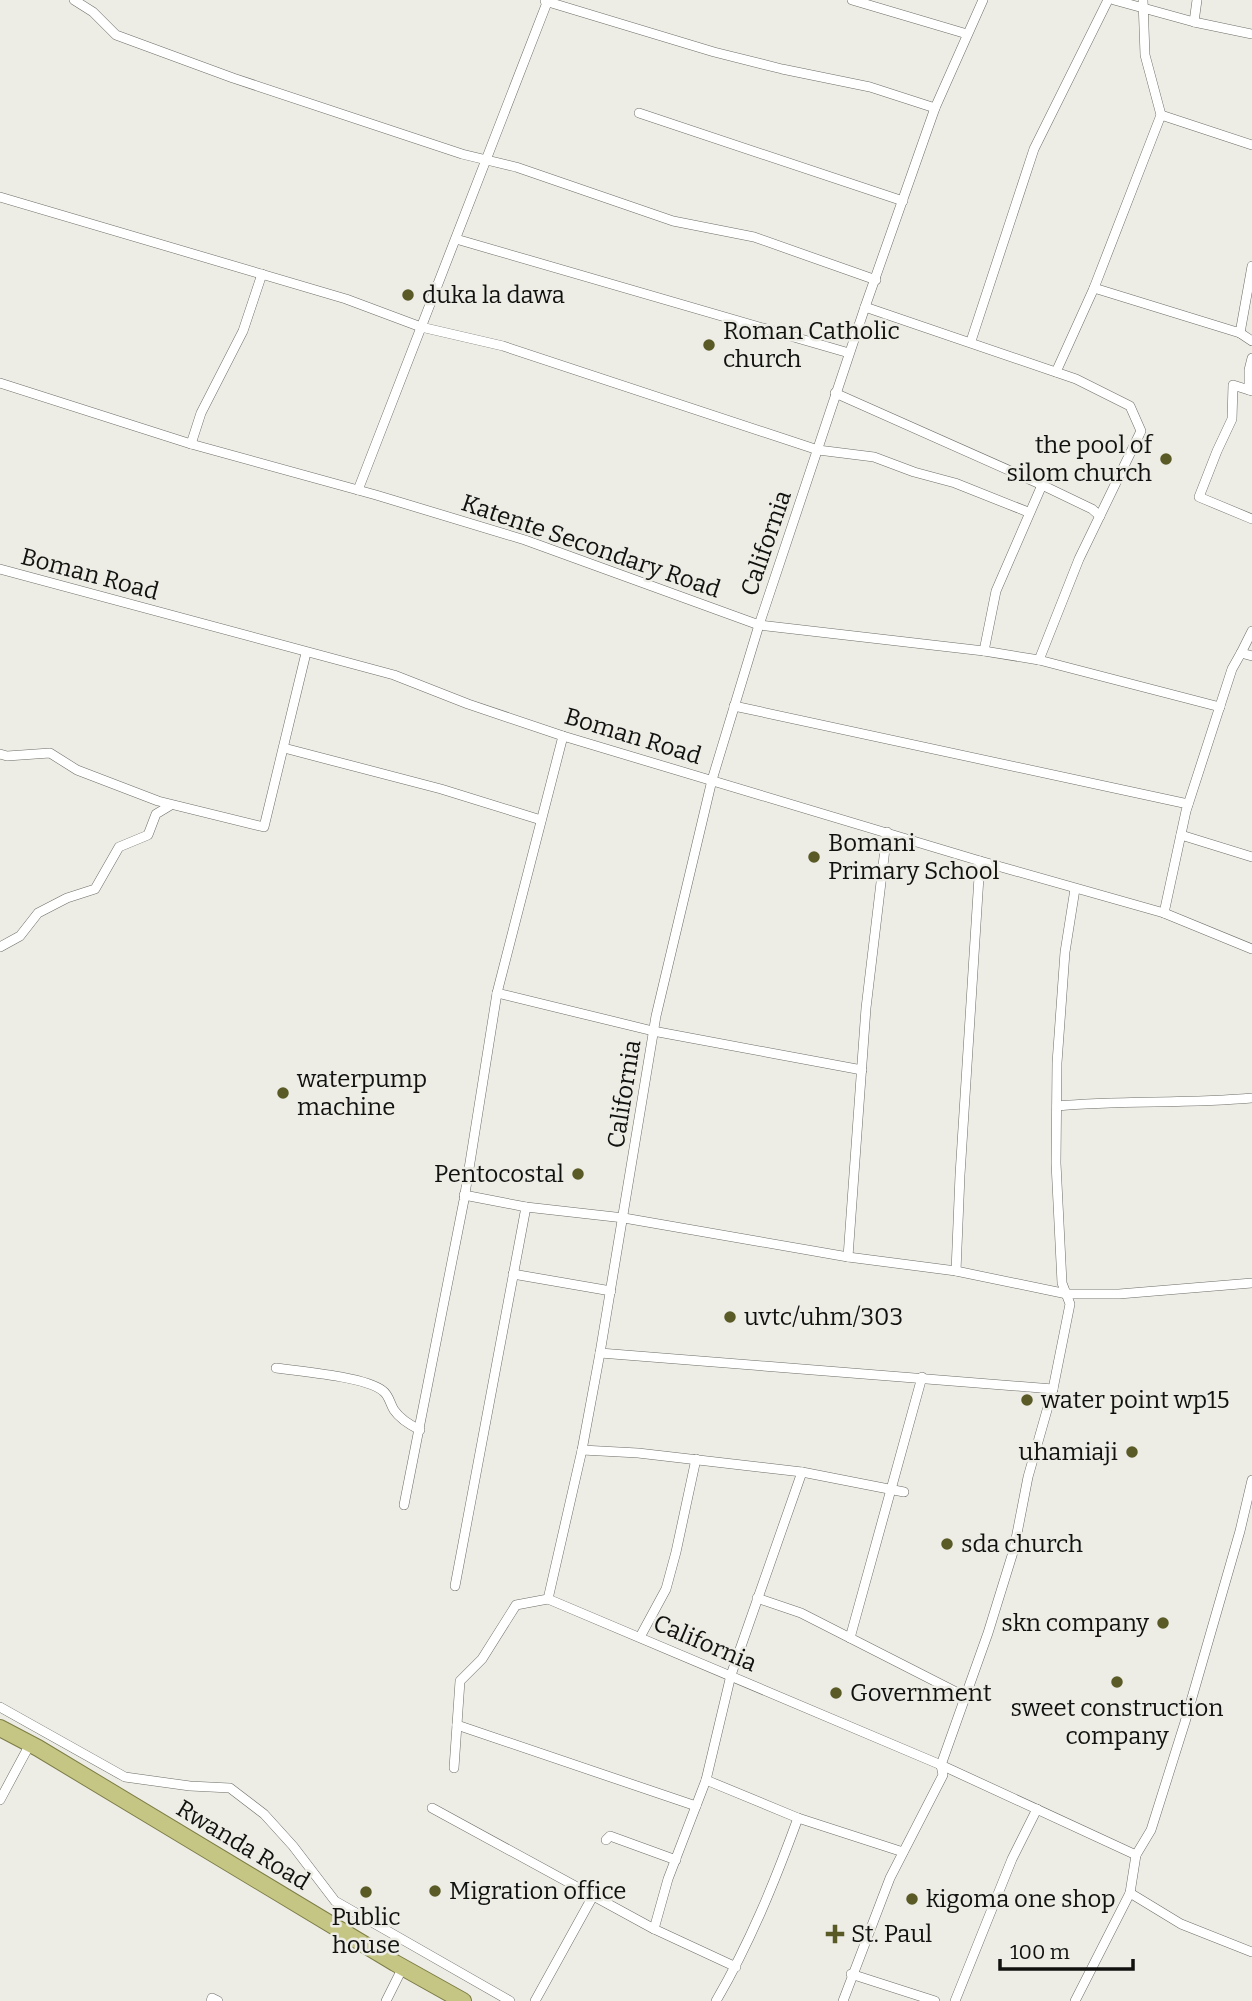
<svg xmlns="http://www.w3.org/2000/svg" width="1252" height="2001" viewBox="0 0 1252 2001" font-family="Bitter,serif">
<rect width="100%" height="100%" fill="#edede6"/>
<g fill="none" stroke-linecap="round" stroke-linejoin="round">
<defs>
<g id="minor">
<path d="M74,0L93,12L116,35L233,78L462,154L516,167L673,221L754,237L876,280"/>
<path d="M852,0L967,34"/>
<path d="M983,0L935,108L865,307L759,625L712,780L656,1016L600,1353L582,1450L548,1599L941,1765L1136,1855"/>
<path d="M1114,0L1194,22L1252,34"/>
<path d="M545,1L714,52L782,69L870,87L935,108"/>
<path d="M1194,22L1197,0"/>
<path d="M639,113L903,201"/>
<path d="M1161,115L1252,145"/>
<path d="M0,197L346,299L421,327L503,346L818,450L874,457L914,472L955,483L1028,512"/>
<path d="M456,239L849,353"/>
<path d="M1094,288L1240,333L1252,266"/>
<path d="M865,307L1076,379L1130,406L1141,431L1079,559L1039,660"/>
<path d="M1240,333L1252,341"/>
<path d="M971,341L1034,149L1108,0"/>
<path d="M1056,372L1094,288L1161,115L1145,55L1143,0"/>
<path d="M0,383L191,444L376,495L525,540L759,625L984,651L1039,660L1220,707"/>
<path d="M1249,390V370L1252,358"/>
<path d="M1252,391L1233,385L1232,419L1217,451L1199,497L1252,519"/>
<path d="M835,393L1042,485L1092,509L1100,516"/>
<path d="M191,444L201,413L243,331L262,274"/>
<path d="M358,490L548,0"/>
<path d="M0,569L394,675L468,704L563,736L980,861L1164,913L1252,949"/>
<path d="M984,651L996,591L1042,485"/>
<path d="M1241,653L1252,631"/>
<path d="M734,706L1188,804"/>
<path d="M284,748L441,789L541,820"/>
<path d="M0,754L7,756L50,753L77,770L158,801L264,827L306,653"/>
<path d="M1181,835L1252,857"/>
<path d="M1164,913L1186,811L1232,669L1241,653L1252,656"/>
<path d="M0,947L20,936L38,913L67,898L95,889L119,847L148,835L156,814L171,805"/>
<path d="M497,993L653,1031L862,1070"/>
<path d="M1057,1106C1122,1100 1187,1104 1252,1098"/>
<path d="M464,1195L526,1207L624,1218L848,1257L956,1271L1067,1294H1119L1252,1283"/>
<path d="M848,1257L866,1008L887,832"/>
<path d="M956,1271L960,1175L980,861"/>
<path d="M513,1274L611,1291"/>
<path d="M600,1353L1053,1389"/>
<path d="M276,1368C299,1371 367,1377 383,1391C389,1395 390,1404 394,1410C400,1419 410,1425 420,1430"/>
<path d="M582,1450L638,1453L802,1472L904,1492"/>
<path d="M404,1505L464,1200L497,993L563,736"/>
<path d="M455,1586L526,1207"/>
<path d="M757,1598L801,1613L966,1697"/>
<path d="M640,1637L666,1589L676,1552L696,1459"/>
<path d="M850,1638L922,1377"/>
<path d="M0,1707L125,1777L190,1786L230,1788L264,1814L293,1846L335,1901L510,2001"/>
<path d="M457,1725L696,1806"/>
<path d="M454,1768L460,1681L482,1659L516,1605L548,1599"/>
<path d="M706,1780L798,1818L903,1852"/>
<path d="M0,1800L30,1744"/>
<path d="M432,1808L654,1929"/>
<path d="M606,1840L610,1836L676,1860"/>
<path d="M1130,1893L1181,1924L1252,1952"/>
<path d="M736,1967L654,1929L668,1879L706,1780L731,1675L802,1472"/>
<path d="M851,1974L935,2001"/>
<path d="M211,2001L212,1998L218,2001"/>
<path d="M386,2001L403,1967"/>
<path d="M535,2001L593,1896"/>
<path d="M716,2001C750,1943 775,1881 798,1818"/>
<path d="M843,2001L890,1878L943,1775L941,1765L988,1633L1014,1549L1028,1477L1053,1389L1070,1304L1062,1283L1056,1163L1057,1063L1065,952L1075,889"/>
<path d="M955,2001L1012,1859L1037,1809"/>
<path d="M1075,2001L1130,1893L1136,1855L1151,1830L1185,1722L1240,1531L1252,1480"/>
</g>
<path id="trunk" d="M0,1728L38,1748L395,1963L463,2001"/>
</defs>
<use href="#minor" stroke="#6d6d67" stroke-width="10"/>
<use href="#trunk" stroke="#7d7d47" stroke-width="18"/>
<use href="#minor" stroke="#fff" stroke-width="9"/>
<use href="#trunk" stroke="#c6c684" stroke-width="16"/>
</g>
<g fill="#5a5a27" stroke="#edede6" stroke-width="2.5">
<circle cx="408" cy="295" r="7"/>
<circle cx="709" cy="345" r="7"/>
<circle cx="1166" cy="459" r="7"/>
<circle cx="814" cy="857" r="7"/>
<circle cx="283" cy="1093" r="7"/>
<circle cx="578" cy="1174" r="7"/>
<circle cx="730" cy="1317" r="7"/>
<circle cx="1027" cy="1400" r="7"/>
<circle cx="1132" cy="1452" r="7"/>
<circle cx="947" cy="1544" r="7"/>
<circle cx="1163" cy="1623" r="7"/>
<circle cx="1117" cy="1682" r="7"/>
<circle cx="836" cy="1693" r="7"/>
<circle cx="435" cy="1891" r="7"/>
<circle cx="366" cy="1892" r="7"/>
<circle cx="912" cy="1899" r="7"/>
<path d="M831.5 1923.5h7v7h7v7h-7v7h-7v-7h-7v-7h7z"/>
</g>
<g text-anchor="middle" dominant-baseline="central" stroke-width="5" stroke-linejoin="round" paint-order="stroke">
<g font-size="24" fill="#11110f" stroke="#edede6" text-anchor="start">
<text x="422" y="295">duka la dawa</text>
<text x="723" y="331">Roman Catholic<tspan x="723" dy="28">church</tspan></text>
<text x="1152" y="445" text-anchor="end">the pool of<tspan x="1152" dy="28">silom church</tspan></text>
<text x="828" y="843">Bomani<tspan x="828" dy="28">Primary School</tspan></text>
<text x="297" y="1079">waterpump<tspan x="297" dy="28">machine</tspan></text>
<text x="564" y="1174" text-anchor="end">Pentocostal</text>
<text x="744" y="1317">uvtc/uhm/303</text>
<text x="1041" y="1400">water point wp15</text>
<text x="1118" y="1452" text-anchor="end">uhamiaji</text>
<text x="961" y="1544">sda church</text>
<text x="1149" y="1623" text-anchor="end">skn company</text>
<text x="850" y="1693">Government</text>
<text x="1117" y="1708" text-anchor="middle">sweet construction<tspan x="1117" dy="28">company</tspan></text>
<text x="449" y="1891">Migration office</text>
<text x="926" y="1899">kigoma one shop</text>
<text x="366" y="1917" text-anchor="middle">Public<tspan x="366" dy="28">house</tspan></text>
<text x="851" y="1934">St. Paul</text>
</g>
<g font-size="24" fill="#11110f" stroke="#edede6">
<text transform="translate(766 543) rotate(-71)">California</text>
<text transform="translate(591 546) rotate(19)">Katente Secondary Road</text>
<text transform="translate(90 574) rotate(15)">Boman Road</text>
<text transform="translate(633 736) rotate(17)">Boman Road</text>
<text transform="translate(624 1094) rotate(-81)">California</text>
<text transform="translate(705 1643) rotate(23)">California</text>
<text transform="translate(243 1845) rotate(31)">Rwanda Road</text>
</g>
</g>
<path d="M1000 1959v10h133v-10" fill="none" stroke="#11110f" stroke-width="3.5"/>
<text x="1010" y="1959" font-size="21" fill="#11110f" stroke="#edede6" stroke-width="5" paint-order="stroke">100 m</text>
</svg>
